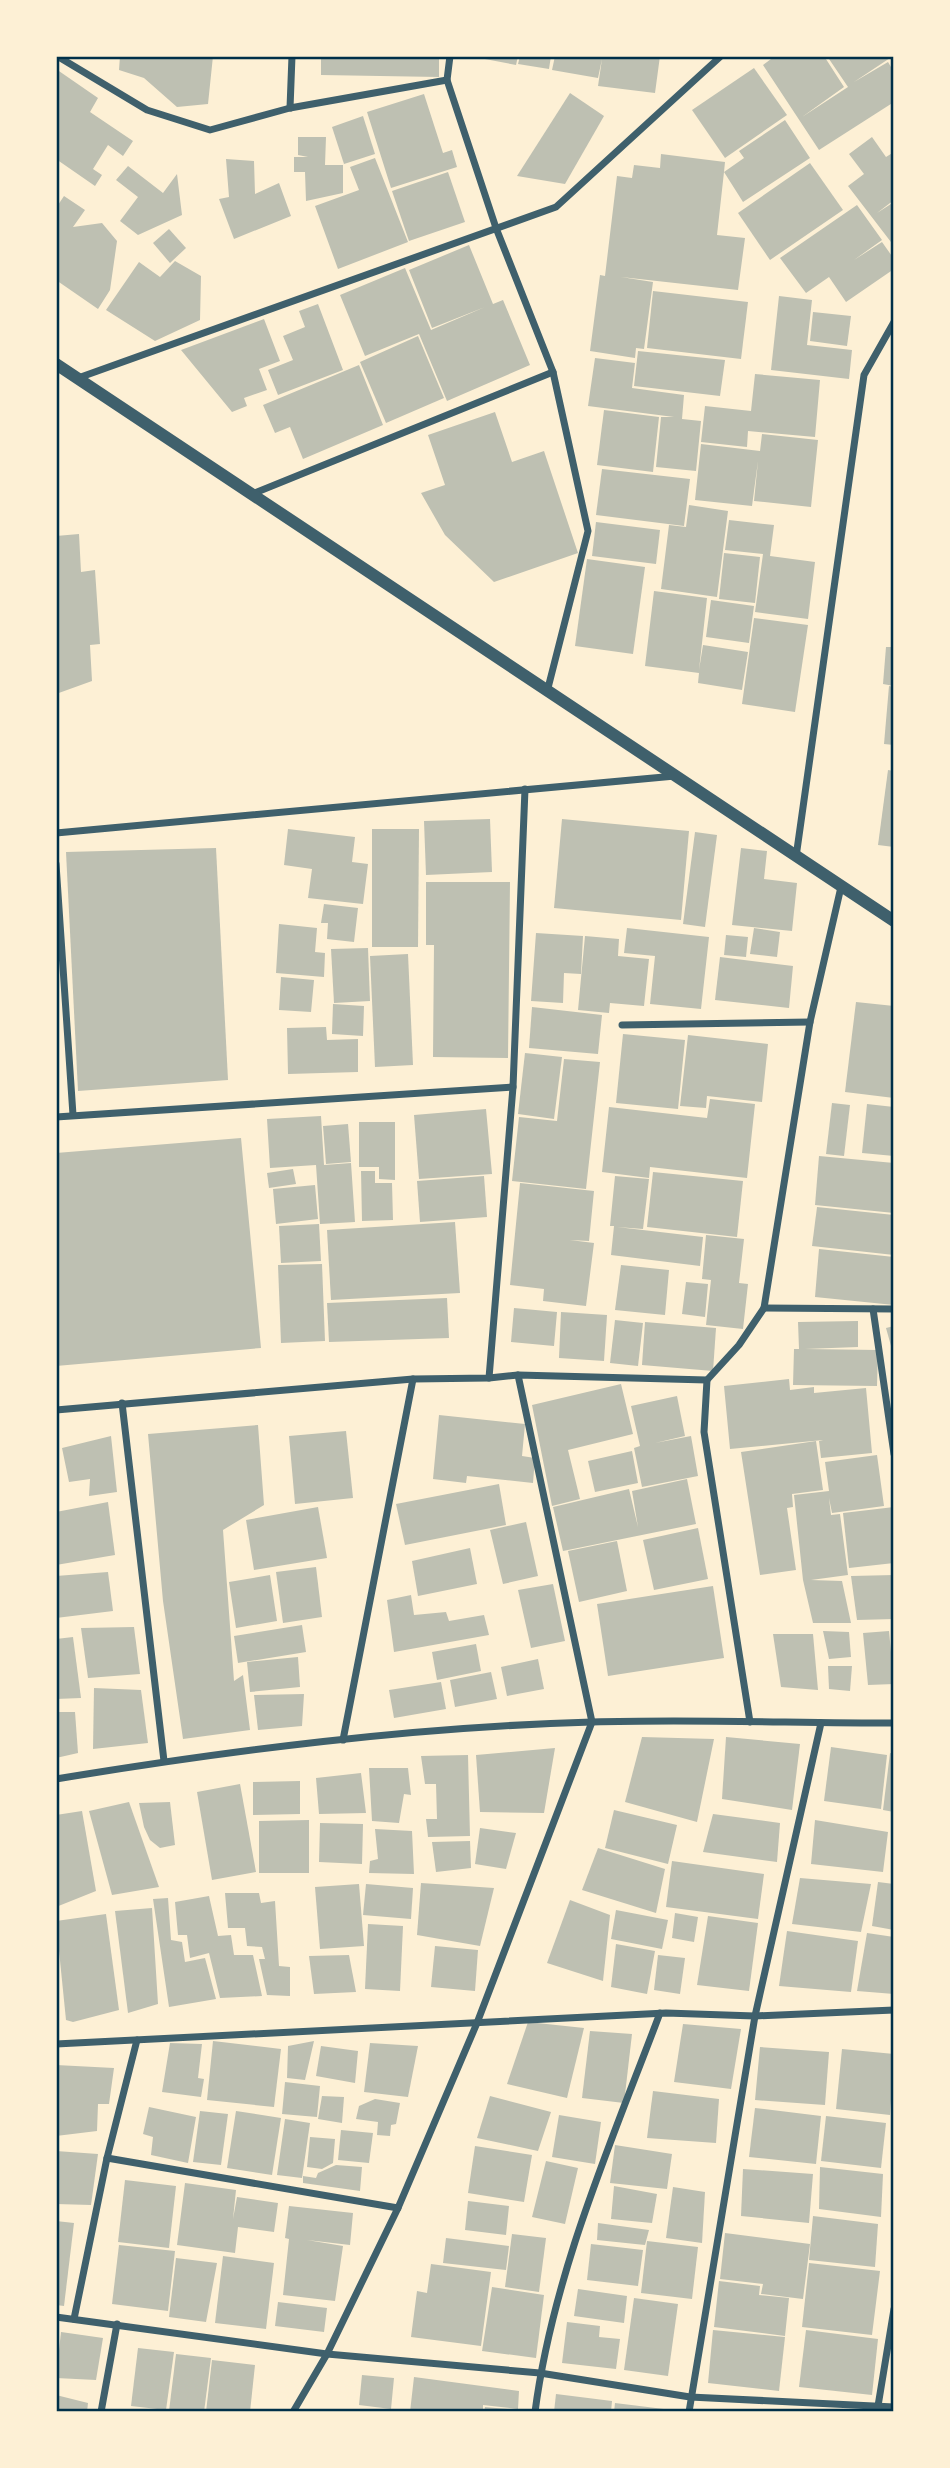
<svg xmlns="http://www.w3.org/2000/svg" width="950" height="2468" viewBox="0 0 950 2468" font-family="Rubik,sans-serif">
<rect width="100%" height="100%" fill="#fdf0d5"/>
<g fill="#bec0b2">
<path d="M120,56H213L208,104L177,107L144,78L119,70Z"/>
<path d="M321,56H439V77L321,75Z"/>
<path d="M469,56H518L516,65Z"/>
<path d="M520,56H551L549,69L518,64Z"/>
<path d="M555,56H660L655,93L598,86L602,59L598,78L552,70Z"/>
<path d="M775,56H824L844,87L802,117L848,87L827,56H893L854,82L888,62L894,72V102L819,150L763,65Z"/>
<path d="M754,68L787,115L725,158L692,110Z"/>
<path d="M56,69L98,98L90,112L133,141L123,156L108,145L93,169L102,175L95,186L56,159Z"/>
<path d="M570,93L604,116L565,184L517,176Z"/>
<path d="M424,94L443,153L452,150L457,167L391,188L367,112Z"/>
<path d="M363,116L375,154L344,164L332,127Z"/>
<path d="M785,120L810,158L743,202L724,172L717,235L745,238L738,290L621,277L653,282L644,349L636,348L635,358L590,351L600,275L605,276L617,176L632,178L634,165L660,168L661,154L725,162L724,172L744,158L739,151Z"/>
<path d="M298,137H326L325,165H343V193L306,201L305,172H294V157H308L298,155Z"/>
<path d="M872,137L886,157L894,152V200L877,213L894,202V246L848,186L864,174L849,154Z"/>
<path d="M375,158L408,242L338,269L315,206L359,190L350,167Z"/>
<path d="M226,159L254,161L255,194L279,183L291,216L234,239L219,199L229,197Z"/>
<path d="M810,163L843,210L770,260L738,213Z"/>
<path d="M128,166L163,193L177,174L182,215L138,235L120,221L138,197L116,180Z"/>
<path d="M448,172L465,222L409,241L392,191Z"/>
<path d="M64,196L85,210L73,227L102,223L117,241L110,290L98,309L56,280V208Z"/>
<path d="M857,205L882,240L854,260L882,242L894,259V269L846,302L829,277L806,293L780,258Z"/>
<path d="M169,229L186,248L170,263L153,243Z"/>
<path d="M469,245L493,304L503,300L530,365L447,401L419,334L365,356L340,295L405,268L431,330L485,307L432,328L409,270Z"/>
<path d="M175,261L201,276L200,320L155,341L106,310L139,262L160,277Z"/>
<path d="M653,291L748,302L741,359L647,348Z"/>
<path d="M779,296L812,300L807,345L852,350L849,379L771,370Z"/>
<path d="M318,304L343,370L278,395L268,370L293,360L283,336L305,327L299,311Z"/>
<path d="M813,312L851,316L847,346L810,341Z"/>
<path d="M264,319L280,361L259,369L267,390L244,398L247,406L232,412L181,350Z"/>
<path d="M418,336L444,398L386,423L360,362Z"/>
<path d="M638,351L725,360L720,396L634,386Z"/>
<path d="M595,358L635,363L632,388L684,395L682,419L701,421L696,471L656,467L661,417H674L588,406Z"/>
<path d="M359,365L383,425L303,459L290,427L275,433L263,405Z"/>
<path d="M755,374L820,380L815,437L748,431L747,447L701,442L705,406L751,411Z"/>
<path d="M604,410L659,417L653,472L597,465Z"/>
<path d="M495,412L512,462L544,451L578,553L494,582L445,535L421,493L445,485L428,435Z"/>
<path d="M762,434L818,440L811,507L754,501L758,461L752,506L695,500L701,444L760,451Z"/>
<path d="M602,469L690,479L684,526L596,515Z"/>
<path d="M689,505L728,511L717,597L661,589L669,525L686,527Z"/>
<path d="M729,520L774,525L770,556L815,562L808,619L755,612L763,554L725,550Z"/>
<path d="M596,522L660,530L656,564L592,556Z"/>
<path d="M79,534L81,572L95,570L100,644L90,645L92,681L56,694V536Z"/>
<path d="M724,553L760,557L755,603L719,599Z"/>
<path d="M587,559L645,567L633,654L575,646Z"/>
<path d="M654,591L707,598L699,670L703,645L748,652L742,690L698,683L699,673L645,666Z"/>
<path d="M711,600L754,606L749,643L706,637Z"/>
<path d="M754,618L808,625L795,712L742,704Z"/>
<path d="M886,647H894V686L883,684Z"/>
<path d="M889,686L894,687V745L884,744Z"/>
<path d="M888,770L894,771V847L878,845Z"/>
<path d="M490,819L492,872L426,875L424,821Z"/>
<path d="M562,819L689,831L681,920L554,908Z"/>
<path d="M288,829L355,837L352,862L368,864L363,904L308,898L312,869L284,865Z"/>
<path d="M372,829H419L418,947H372Z"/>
<path d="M695,832L717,835L705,927L683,924Z"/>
<path d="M216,848L228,1080L78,1091L66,852Z"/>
<path d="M741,848L767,851L764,879L797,883L792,931L732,925Z"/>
<path d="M426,882H510L508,1058L433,1057L434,945H426Z"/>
<path d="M324,904L358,908L354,942L327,939L328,923H321Z"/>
<path d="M279,924L317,928L315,952L325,953L324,977L276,973Z"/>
<path d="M627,928L709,937L701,1009L650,1004L655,956L624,953Z"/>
<path d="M754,928L780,932L777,957L750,954Z"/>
<path d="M536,933L583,936L581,974L564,973L563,1003L531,1001Z"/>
<path d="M726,935L748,937L746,957L724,955Z"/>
<path d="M585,936L619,939L618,956L649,959L644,1006L610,1003L609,1013L578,1010Z"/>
<path d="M368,948L370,1001L334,1003L331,949Z"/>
<path d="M408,954L413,1065L375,1067L370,956Z"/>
<path d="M720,957L793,966L789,1008L715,1000Z"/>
<path d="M281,977L314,980L311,1012L279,1010Z"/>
<path d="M856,1002L894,1006V1098L845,1092Z"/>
<path d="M333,1004L364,1006L363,1036L332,1034Z"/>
<path d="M532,1007L602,1015L598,1054L529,1048Z"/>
<path d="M326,1027L327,1040L358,1039V1072L288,1074L287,1028Z"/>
<path d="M623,1034L685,1040L678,1109L616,1103Z"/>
<path d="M688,1035L768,1044L762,1102L707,1096L706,1108L680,1106Z"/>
<path d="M525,1053L562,1057L554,1119L518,1114Z"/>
<path d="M564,1059L600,1062L586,1189L512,1181L519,1117L557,1121Z"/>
<path d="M710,1099L755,1104L747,1178L650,1167L649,1178L602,1172L609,1107L707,1118Z"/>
<path d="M832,1103L850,1105L844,1156L826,1154Z"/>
<path d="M867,1104L894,1107V1156L862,1153Z"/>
<path d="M486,1109L492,1174L419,1179L414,1115Z"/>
<path d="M321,1116L324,1165L351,1163L355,1222L320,1224L316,1165L270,1168L267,1119Z"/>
<path d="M359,1122H395V1180L379,1179V1167H359Z"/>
<path d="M348,1124L351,1162L326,1164L323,1126Z"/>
<path d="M241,1138L261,1348L56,1366V1153Z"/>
<path d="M819,1156L894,1163V1213L815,1205Z"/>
<path d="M293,1169L296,1184L269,1188L267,1173Z"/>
<path d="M361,1171H375V1183H392L393,1220L362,1221Z"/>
<path d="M653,1172L743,1181L737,1237L647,1227Z"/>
<path d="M484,1176L487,1217L420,1222L417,1181Z"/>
<path d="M615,1176L649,1179L643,1229L617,1227L703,1237L700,1266L611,1255L614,1226H610Z"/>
<path d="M520,1183L594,1191L589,1241L570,1240L594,1243L586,1306L543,1301L544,1289L510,1285Z"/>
<path d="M315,1185L318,1219L276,1224L273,1189Z"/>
<path d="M817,1207L894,1215V1255L812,1246Z"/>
<path d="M455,1222L460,1293L331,1300L327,1230Z"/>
<path d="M319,1224L321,1261L281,1263L279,1226Z"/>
<path d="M706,1235L744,1239L739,1283L748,1284L743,1329L706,1325L711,1280L702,1279Z"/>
<path d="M819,1249L894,1257V1305L815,1297Z"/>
<path d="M322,1264L325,1341L281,1343L278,1265Z"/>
<path d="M621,1265L669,1270L665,1315L615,1310Z"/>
<path d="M686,1282L708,1284L705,1317L682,1314Z"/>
<path d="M447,1298L449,1338L329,1342L327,1303Z"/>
<path d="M514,1308L557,1312L554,1346L511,1342Z"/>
<path d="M561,1312L607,1315L604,1361L559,1358Z"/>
<path d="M615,1320L643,1323L638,1366L610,1363Z"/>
<path d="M858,1321V1347L805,1349L878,1350L877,1386L793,1385L794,1349H799L798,1322Z"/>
<path d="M645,1322L716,1328L713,1371L642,1365Z"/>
<path d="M894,1326V1353H893L886,1328Z"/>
<path d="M789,1379L790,1390L814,1387V1393L866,1388L872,1453L821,1458L819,1441L823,1440L730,1449L724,1386Z"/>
<path d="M621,1384L633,1434L568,1450L580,1499L552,1506L532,1405Z"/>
<path d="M677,1396L685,1436L655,1443L691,1436L698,1476L642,1487L634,1448L640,1446L631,1406Z"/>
<path d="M439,1415L525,1424L522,1456L535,1458L533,1483L467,1476L466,1483L433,1479Z"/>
<path d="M258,1425L264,1505L223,1530L234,1681L243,1675L250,1730L183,1739L163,1601L148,1434Z"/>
<path d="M346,1431L353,1498L295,1504L289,1436Z"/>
<path d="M111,1436L117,1492L89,1496L90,1479L69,1482L62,1448Z"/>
<path d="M816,1441L823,1490L792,1494L793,1507L787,1508L796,1570L760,1575L741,1452Z"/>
<path d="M632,1451L638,1483L595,1492L588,1461Z"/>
<path d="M877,1455L884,1506L832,1513L829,1498L831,1515L840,1514L848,1575L811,1580L842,1581L851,1623H813L803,1580L794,1495L829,1491L825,1462Z"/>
<path d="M687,1479L696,1524L563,1551L553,1507L629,1489L638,1527L632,1491Z"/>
<path d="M499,1484L506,1525L405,1545L396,1504Z"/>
<path d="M108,1502L115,1555L56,1565V1512Z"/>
<path d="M318,1507L327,1558L254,1570L246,1520Z"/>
<path d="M894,1507V1563L849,1568L843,1513Z"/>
<path d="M526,1522L538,1576L503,1584L490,1530Z"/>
<path d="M698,1528L708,1579L654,1590L643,1540Z"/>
<path d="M617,1541L627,1591L579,1602L568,1551Z"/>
<path d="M470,1548L477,1584L418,1596L412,1561Z"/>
<path d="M316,1567L322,1617L283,1623L276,1572Z"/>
<path d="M108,1572L113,1611L56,1618V1576Z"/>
<path d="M270,1575L277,1621L236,1628L229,1582Z"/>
<path d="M894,1575V1619L857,1620L851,1576Z"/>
<path d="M553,1584L565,1641L531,1648L518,1590Z"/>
<path d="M713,1586L724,1658L608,1676L597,1604Z"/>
<path d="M411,1595L414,1615L446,1612L449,1621L484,1615L489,1635L394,1652L387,1600Z"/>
<path d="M302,1625L306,1652L238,1663L234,1636Z"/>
<path d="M134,1627L140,1674L88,1678L81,1628Z"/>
<path d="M823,1631L849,1632L851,1657L829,1659Z"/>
<path d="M889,1631L894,1684L868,1685L863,1633Z"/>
<path d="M773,1634H813L818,1690L781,1687Z"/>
<path d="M73,1637L81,1698L56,1699V1639Z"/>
<path d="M476,1644L481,1671L437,1680L432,1652Z"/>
<path d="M298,1657L300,1687L250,1692L247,1662Z"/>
<path d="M538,1659L544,1689L507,1696L501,1667Z"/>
<path d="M828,1666H852L850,1691L829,1689Z"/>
<path d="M491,1672L497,1699L455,1707L450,1680Z"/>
<path d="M441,1682L446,1709L394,1718L389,1690Z"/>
<path d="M94,1688L141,1690L148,1743L93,1749Z"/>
<path d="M304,1694L302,1726L258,1730L254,1695Z"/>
<path d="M56,1712H75L78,1753L56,1758Z"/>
<path d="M642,1737L714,1739L697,1822L625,1802Z"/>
<path d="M726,1737L800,1744L792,1810L722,1799Z"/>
<path d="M831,1747L887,1755L881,1809L824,1801Z"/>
<path d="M555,1748L544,1813L480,1812L476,1755Z"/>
<path d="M890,1753L894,1754V1812L883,1810Z"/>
<path d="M468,1755L470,1836L428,1837L426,1819H437L436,1784H425L421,1756Z"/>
<path d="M369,1768H408L411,1795L404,1794L399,1823L372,1821Z"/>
<path d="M361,1773L366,1813L319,1814L316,1778Z"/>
<path d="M300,1781V1814L253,1815V1782Z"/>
<path d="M240,1784L256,1872L212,1880L197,1792Z"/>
<path d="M129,1802L159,1887L112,1895L89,1811Z"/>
<path d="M170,1802L175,1845L160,1848L150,1840L144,1827L139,1803Z"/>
<path d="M614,1810L677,1825L668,1864L605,1848Z"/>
<path d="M82,1811L96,1891L56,1907V1815Z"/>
<path d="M713,1814L780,1823L777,1862L703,1852Z"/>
<path d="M309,1820V1873H259V1821Z"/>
<path d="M815,1820L888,1832L883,1872L811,1864Z"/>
<path d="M320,1823L363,1824L362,1864L319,1862Z"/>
<path d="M480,1828L516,1833L506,1869L475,1864Z"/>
<path d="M375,1829L412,1831L414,1874L369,1873L370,1861L378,1859Z"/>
<path d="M470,1841L471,1868L436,1872L432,1842Z"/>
<path d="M598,1848L665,1869L656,1913L582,1890Z"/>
<path d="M672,1861L764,1874L758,1919L666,1907Z"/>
<path d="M800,1878L871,1884L861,1932L792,1924Z"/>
<path d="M878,1882L894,1884V1930L872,1926Z"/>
<path d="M421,1883L494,1888L480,1946L417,1935Z"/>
<path d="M359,1884L364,1946L320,1949L315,1887Z"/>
<path d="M366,1884L413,1888L411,1919L363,1915Z"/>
<path d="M225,1893H259L261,1903L275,1901L279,1966L290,1967V1996L267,1995L259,1959H265L262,1947L247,1946L245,1928H228Z"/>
<path d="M209,1896L218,1936L231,1935L234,1955H253L262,1996L220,1998L209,1953L190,1958L187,1935H178L175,1902Z"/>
<path d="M168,1898L171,1940L182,1942L185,1962L205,1958L216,1999L169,2007L153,1899Z"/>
<path d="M570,1900L610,1915L603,1981L547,1963Z"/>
<path d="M152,1908L158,2004L128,2013L115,1911Z"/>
<path d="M616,1910L668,1920L662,1949L611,1939Z"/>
<path d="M675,1913L698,1917L694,1942L672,1938Z"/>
<path d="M106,1914L119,2010L73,2022L66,2020L56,1921Z"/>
<path d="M708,1916L758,1923L749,1991L697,1985Z"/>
<path d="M368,1924L403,1926L400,1991L365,1989Z"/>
<path d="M787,1931L858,1941L851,1992L779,1986Z"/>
<path d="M867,1933L894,1937V1994L857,1991Z"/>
<path d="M616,1944L655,1951L647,1994L611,1987Z"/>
<path d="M435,1946L478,1950L475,1991L431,1987Z"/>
<path d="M349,1955L356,1992L314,1994L309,1956Z"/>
<path d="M658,1955L685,1958L680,1994L654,1990Z"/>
<path d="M528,2022L584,2028L567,2098L507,2084Z"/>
<path d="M683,2024L741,2029L731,2089L674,2082Z"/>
<path d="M590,2031L632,2034L624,2103L582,2098Z"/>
<path d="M213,2041L281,2049L274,2107L207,2100Z"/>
<path d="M314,2041L305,2080L287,2078L288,2046Z"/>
<path d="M170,2043L202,2044L198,2078L204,2079L201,2097L162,2092Z"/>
<path d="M370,2043L418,2046L408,2097L364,2092Z"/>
<path d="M321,2046L358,2051L355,2083L316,2076Z"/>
<path d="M760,2047L829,2052L825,2105L755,2100Z"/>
<path d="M842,2049L894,2054L890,2115L836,2109Z"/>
<path d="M56,2065L114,2068L109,2104H98L97,2131L56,2136Z"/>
<path d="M285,2082L320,2086L317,2117L282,2114Z"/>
<path d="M653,2091L719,2099L716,2143L647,2138Z"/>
<path d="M322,2096L344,2097L342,2123L318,2119Z"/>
<path d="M490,2096L551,2112L538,2151L477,2138Z"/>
<path d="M375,2099L400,2103L396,2124L391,2125L390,2136L377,2135L378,2122L356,2119L359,2106Z"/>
<path d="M149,2107L196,2117L188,2163L151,2155L153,2137L143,2134Z"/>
<path d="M755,2108L821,2116L816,2164L749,2157Z"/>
<path d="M200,2111L228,2114L221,2165L193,2162Z"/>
<path d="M236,2111L281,2118L272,2175L227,2168Z"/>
<path d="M559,2115L601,2122L595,2164L552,2157Z"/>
<path d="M826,2116L886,2123L881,2168L821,2161Z"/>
<path d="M285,2119L310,2123L302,2178L277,2175Z"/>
<path d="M341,2130L373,2133L369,2163L338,2160Z"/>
<path d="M310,2137L335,2139L333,2163L322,2169L307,2167Z"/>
<path d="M615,2145L672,2154L667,2189L610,2183Z"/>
<path d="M475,2146L532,2155L524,2202L468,2193Z"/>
<path d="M56,2151L98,2154L91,2205L56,2204Z"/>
<path d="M546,2161L578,2168L565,2224L532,2217Z"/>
<path d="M336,2165L362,2167L360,2191L303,2183V2176L316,2178L318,2173Z"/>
<path d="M820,2167L883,2174L881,2217L819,2209Z"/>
<path d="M743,2169L813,2174L809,2223L741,2216Z"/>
<path d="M125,2180L176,2186L169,2248L118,2242Z"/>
<path d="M185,2183L236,2190L233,2219L237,2197L278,2203L274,2232L238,2227L235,2253L177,2245Z"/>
<path d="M614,2186L657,2194L652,2223L611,2219Z"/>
<path d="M673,2187L705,2192L702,2243L666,2238Z"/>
<path d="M468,2201L509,2206L506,2235L465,2230Z"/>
<path d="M289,2206L353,2213L350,2245L307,2240L343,2246L335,2301L283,2295L289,2239L285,2238Z"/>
<path d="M813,2216L878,2224L875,2267L809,2260Z"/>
<path d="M56,2221L74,2223L64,2306L56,2305Z"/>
<path d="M598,2223L649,2230L645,2245L597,2240Z"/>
<path d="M725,2233L810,2244L803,2299L761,2294L763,2284L720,2279Z"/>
<path d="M512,2234L546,2238L539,2292L505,2287Z"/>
<path d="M446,2238L509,2246L506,2270L443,2263Z"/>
<path d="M647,2241L698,2247L692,2299L641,2293Z"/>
<path d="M591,2244L643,2250L638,2286L587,2280Z"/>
<path d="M119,2245L175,2251L168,2311L112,2304Z"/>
<path d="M223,2256L274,2263L266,2329L215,2323Z"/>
<path d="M176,2258L217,2263L206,2322L169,2317Z"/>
<path d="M809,2263L880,2271L872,2335L802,2327Z"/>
<path d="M431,2264L491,2272L481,2346L411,2337L417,2291L427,2293Z"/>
<path d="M719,2281L760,2286L759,2295L789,2298L785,2336L714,2327Z"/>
<path d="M492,2287L544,2295L536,2358L482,2351Z"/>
<path d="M578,2289L627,2296L624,2323L574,2316Z"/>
<path d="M634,2298L678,2304L668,2376L624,2370Z"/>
<path d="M278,2302L327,2308L324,2332L275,2326Z"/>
<path d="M567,2322L600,2326L599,2337L620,2339L616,2369L562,2363Z"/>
<path d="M713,2330L785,2337L779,2391L708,2383Z"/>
<path d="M806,2330L878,2339L872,2395L799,2387Z"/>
<path d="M61,2332L103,2338L96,2380L56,2378Z"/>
<path d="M138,2348L174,2352L166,2410L131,2406Z"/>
<path d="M176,2354L211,2358L204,2412L169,2411Z"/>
<path d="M212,2360L255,2365L250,2412H206Z"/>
<path d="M362,2375L394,2378L391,2409L359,2405Z"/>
<path d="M414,2377L519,2391L518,2409L483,2405V2412H410Z"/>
<path d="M556,2394L612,2401L611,2412H554Z"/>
<path d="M56,2395L88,2403L87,2412H56Z"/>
<path d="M615,2403L672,2410V2412H614Z"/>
<path d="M485,2407L517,2410L516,2412H484Z"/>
</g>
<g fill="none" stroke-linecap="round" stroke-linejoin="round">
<g stroke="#3f606c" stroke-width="7">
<path d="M57,56L147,110L210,130L290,108L447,80"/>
<path d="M450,56L447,80L496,228L553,372L588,531L548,688"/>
<path d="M290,108L292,56"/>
<path d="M78,378L556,207L721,56"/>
<path d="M252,494L553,372"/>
<path d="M56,833L675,776"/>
<path d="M796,857L864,375L894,322"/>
<path d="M56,864L73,1115"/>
<path d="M622,1025L810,1022"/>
<path d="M56,1117L513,1087"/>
<path d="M764,1308L894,1309"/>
<path d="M873,1309L894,1454"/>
<path d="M489,1378L518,1375L707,1380L739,1345L764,1308L810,1022L841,887"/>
<path d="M707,1380L704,1432L750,1722"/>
<path d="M122,1403L164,1761"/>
<path d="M56,1410L413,1379L489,1378L513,1087L525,789"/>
<path d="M343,1740L413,1379"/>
<path d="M56,1779C233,1750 413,1727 592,1722C693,1719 794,1723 894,1723"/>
<path d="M56,2044L666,2013L755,2016L894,2010"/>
<path d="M107,2158L398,2208"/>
<path d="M56,2317L327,2354L540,2373L690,2397L894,2407"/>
<path d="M74,2319L107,2158L137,2040"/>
<path d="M101,2412L117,2324"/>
<path d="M293,2412L327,2354L398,2208L477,2023L592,1722L518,1375"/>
<path d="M535,2412C553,2274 611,2143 660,2013"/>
<path d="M689,2412L755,2016L821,1723"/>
<path d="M877,2412L894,2309"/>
</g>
<path stroke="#3f606c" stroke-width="12" d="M56,364L894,921"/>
</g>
<rect width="950" height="2468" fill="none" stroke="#fdf0d5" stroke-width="116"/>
<rect x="58" y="58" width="834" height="2352" fill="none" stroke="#003049" stroke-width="2.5"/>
</svg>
